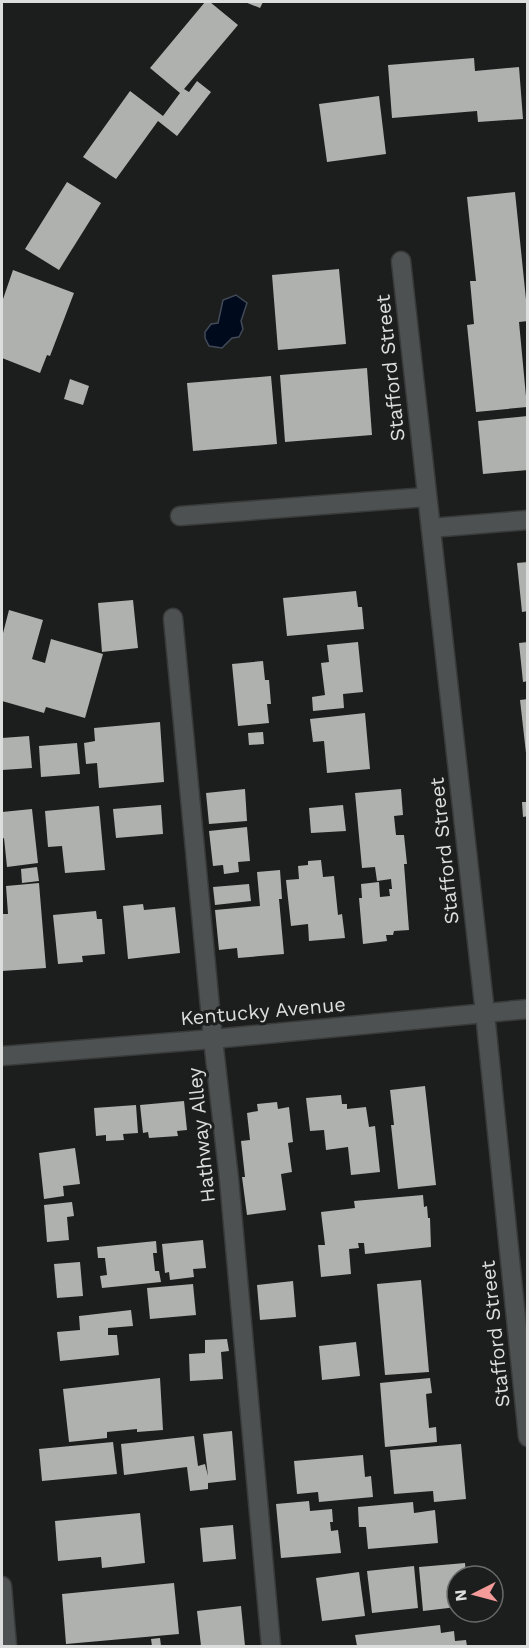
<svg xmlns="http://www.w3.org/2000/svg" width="529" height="1648" viewBox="0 0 529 1648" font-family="'Work Sans',sans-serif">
<rect width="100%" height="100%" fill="#1b1e1d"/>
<path fill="#000a1d" stroke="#424a57" stroke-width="1.5" d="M236,295L247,303L241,321L243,329L239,337L232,338L222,348L209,346L205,338V332L211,324L218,323L223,300Z"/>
<g fill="#aeb1ae">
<path d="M205,2H210L238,25L184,89L189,92L197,81L211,92L177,136L158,121L116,179L83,157L130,91L163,116L180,93L150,68Z"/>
<path d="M245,2H263L260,8Z"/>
<path d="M474,58L475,71L519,67L523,119L478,122L477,111L392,118L388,65Z"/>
<path d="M379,96L386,154L327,162L319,104Z"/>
<path d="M67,182L101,203L59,270L25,249Z"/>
<path d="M515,192L528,319V321L519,322L527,407L476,412L467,325L474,324L470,281H476L467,197Z"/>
<path d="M339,269L346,344L278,350L272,275Z"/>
<path d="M13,270L74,293L50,356L47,355L40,373L2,358V302Z"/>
<path d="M367,368L372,435L285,442L280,375Z"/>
<path d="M271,376L277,444L193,451L187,383Z"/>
<path d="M70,379L89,386L83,405L64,399Z"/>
<path d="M528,416V470L483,474L478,421Z"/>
<path d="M528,562V611L522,612L517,563Z"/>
<path d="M356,591L358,607H362L364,629L287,636L283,598Z"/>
<path d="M133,600L138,648L102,652L98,603Z"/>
<path d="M9,610L43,620L32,659L45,663L51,639L103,654L85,718L46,707L44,713L2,701V637Z"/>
<path d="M358,642L363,692L343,694L344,708L313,711L312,697L325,695L321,663L329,662L327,645Z"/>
<path d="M528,642V681L523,682L519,643Z"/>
<path d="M263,661L265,680H269L271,704H267L269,723L238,726L232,664Z"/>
<path d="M528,699V752L526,753L520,700Z"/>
<path d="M365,713L370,769L327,773L324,741L313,742L310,719Z"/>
<path d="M160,722L164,782L99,788L97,763L86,764L84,743L95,741L94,728Z"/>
<path d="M263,732L264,744L249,745L248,733Z"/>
<path d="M29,736L32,768L2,770V738Z"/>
<path d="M77,743L80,774L41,777L39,746Z"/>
<path d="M245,789L247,821L209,824L206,793Z"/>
<path d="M401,789L403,815L394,816L396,835H404L407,864H404L409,930L394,931L393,935H386L387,941L363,944L359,898H362L361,884L379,882L380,897L390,896L389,889H392L391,879L377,881L375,867L362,868L355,793Z"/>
<path d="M522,802H528V816L523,817Z"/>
<path d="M161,805L163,834L116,838L113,809Z"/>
<path d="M343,805L346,831L311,833L309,808Z"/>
<path d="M99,806L105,870L65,873L62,846L48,847L45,811Z"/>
<path d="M32,809L38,863L7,867L4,838L2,839V812Z"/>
<path d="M247,827L250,861L238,862L239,872L224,874L223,865L213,866L209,831Z"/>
<path d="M321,860L323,877L334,876L338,915L342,914L345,938L309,941L308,924L291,926L286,880L299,879L298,866L308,865V861Z"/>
<path d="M37,867L39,881L22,883L21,869Z"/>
<path d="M280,870L282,899H279L284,954L238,958L237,948L219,950L215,910L260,906L257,872Z"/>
<path d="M39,883L46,968L2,971V914H8L6,886Z"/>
<path d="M249,884L251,901L215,905L213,887Z"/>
<path d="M143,904L144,910L175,907L180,953L128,959L123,906Z"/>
<path d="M96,911L97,919H102L105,954L82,956L83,962L58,964L53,915Z"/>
<path d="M425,1086L436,1185L398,1189L391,1125H394L390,1090Z"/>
<path d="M341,1095L342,1104H347V1109L366,1107L369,1127L375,1126L380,1172L351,1175L348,1147L326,1150L324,1130L310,1131L306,1098Z"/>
<path d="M184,1101L187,1130L177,1131L178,1136L149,1138L148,1132L143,1133L140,1105Z"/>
<path d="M277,1102L278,1109L289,1107L293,1142L288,1143L292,1172L281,1174L286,1210L247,1215L242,1177H245L241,1141L250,1140L247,1113L258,1111L257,1104Z"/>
<path d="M136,1105L138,1133L123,1134L124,1140L106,1141V1135L96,1136L94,1108Z"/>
<path d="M75,1148L80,1184L63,1186L64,1196L44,1199L39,1153Z"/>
<path d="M423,1195L424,1207L427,1206L428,1218H430L431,1247L365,1254L364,1243H358L359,1248L349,1249L351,1274L321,1277L318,1245H325L321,1212L355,1208L354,1201Z"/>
<path d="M72,1202L74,1216L67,1217L69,1240L47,1242L44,1205Z"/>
<path d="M203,1240L206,1268L193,1269L194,1277L170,1280L169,1272L165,1273L162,1244Z"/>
<path d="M156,1241L157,1253H153L155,1271H159L161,1282L102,1288L100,1276L107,1275L105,1258H98L97,1247Z"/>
<path d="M80,1262L83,1296L57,1298L54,1264Z"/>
<path d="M421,1280L429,1372L385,1375L377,1284Z"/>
<path d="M293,1281L296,1317L260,1320L257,1285Z"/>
<path d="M193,1284L196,1315L150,1319L147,1288Z"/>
<path d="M131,1310L133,1326L108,1328V1335H117L119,1355L60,1361L57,1332L80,1330L79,1316Z"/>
<path d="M227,1339L229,1351L221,1352L223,1379L190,1381L189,1354L205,1353V1340Z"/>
<path d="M356,1342L360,1376L322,1380L319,1346Z"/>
<path d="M160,1378L163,1430L137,1432V1429L107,1432V1438L69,1442L63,1389Z"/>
<path d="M430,1378L432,1393L426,1394L429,1428L436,1427L437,1442L385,1447L380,1383Z"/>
<path d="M232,1431L236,1480L208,1483V1489L190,1491L187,1467L124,1475L121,1444L194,1436L198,1466L205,1464L208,1476L203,1434Z"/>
<path d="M113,1442L117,1474L42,1481L39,1449Z"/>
<path d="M461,1444L466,1499L434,1502L433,1491L394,1494L390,1450Z"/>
<path d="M363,1455L365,1477L371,1476L373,1497L319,1502L318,1492L297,1494L294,1461Z"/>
<path d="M309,1501L310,1511L332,1509L333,1522H330L331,1531L338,1530L341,1553L281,1558L276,1504Z"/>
<path d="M413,1502L414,1513L435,1510L438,1543L368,1549L366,1527H359L358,1507Z"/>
<path d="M140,1513L145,1563L102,1568L101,1557L58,1561L55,1521Z"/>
<path d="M233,1525L236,1559L203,1562L200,1528Z"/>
<path d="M465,1563L466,1576H457V1607L423,1611L419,1567Z"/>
<path d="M414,1566L418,1608L372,1613L367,1571Z"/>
<path d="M359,1572L365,1616L322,1621L316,1578Z"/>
<path d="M174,1583L179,1634L66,1644L62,1594Z"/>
<path d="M241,1606L245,1646H201L197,1611Z"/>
<path d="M440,1625L441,1633L454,1631L455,1641L466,1640L467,1646H357L355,1635Z"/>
<path d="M160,1638L161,1646H152L151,1639Z"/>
</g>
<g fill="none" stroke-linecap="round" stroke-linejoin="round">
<defs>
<g id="minor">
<path d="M401,261L485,1013L528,1437"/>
<path d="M180,516L427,497"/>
<path d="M431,528L528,520"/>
<path d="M173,618L213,1039L229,1179L271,1646"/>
<path d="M2,1056L213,1039L528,1009"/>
<path d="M2,1586L7,1646"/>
</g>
</defs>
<use href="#minor" stroke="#393b3b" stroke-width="21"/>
<use href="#minor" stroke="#4e5151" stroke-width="18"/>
</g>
<g text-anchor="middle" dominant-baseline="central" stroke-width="6" stroke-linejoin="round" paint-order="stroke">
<g font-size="20" fill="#dcdedd" stroke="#1b1e1d">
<text transform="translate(390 368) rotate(-96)">Stafford Street</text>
<text transform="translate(444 851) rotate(-96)">Stafford Street</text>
<text transform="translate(263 1011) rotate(-5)">Kentucky Avenue</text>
<text transform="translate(201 1135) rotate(-96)">Hathway Alley</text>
<text transform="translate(495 1334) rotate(-96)">Stafford Street</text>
</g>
</g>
<rect width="529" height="1648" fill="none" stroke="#dcdedd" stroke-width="6"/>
<g transform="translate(475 1594) rotate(264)"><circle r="28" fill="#1b1e1d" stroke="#686b6a" stroke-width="1.5"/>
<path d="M0-4.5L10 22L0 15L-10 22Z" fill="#f59b99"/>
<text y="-9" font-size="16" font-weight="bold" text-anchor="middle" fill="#dcdedd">N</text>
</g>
</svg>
